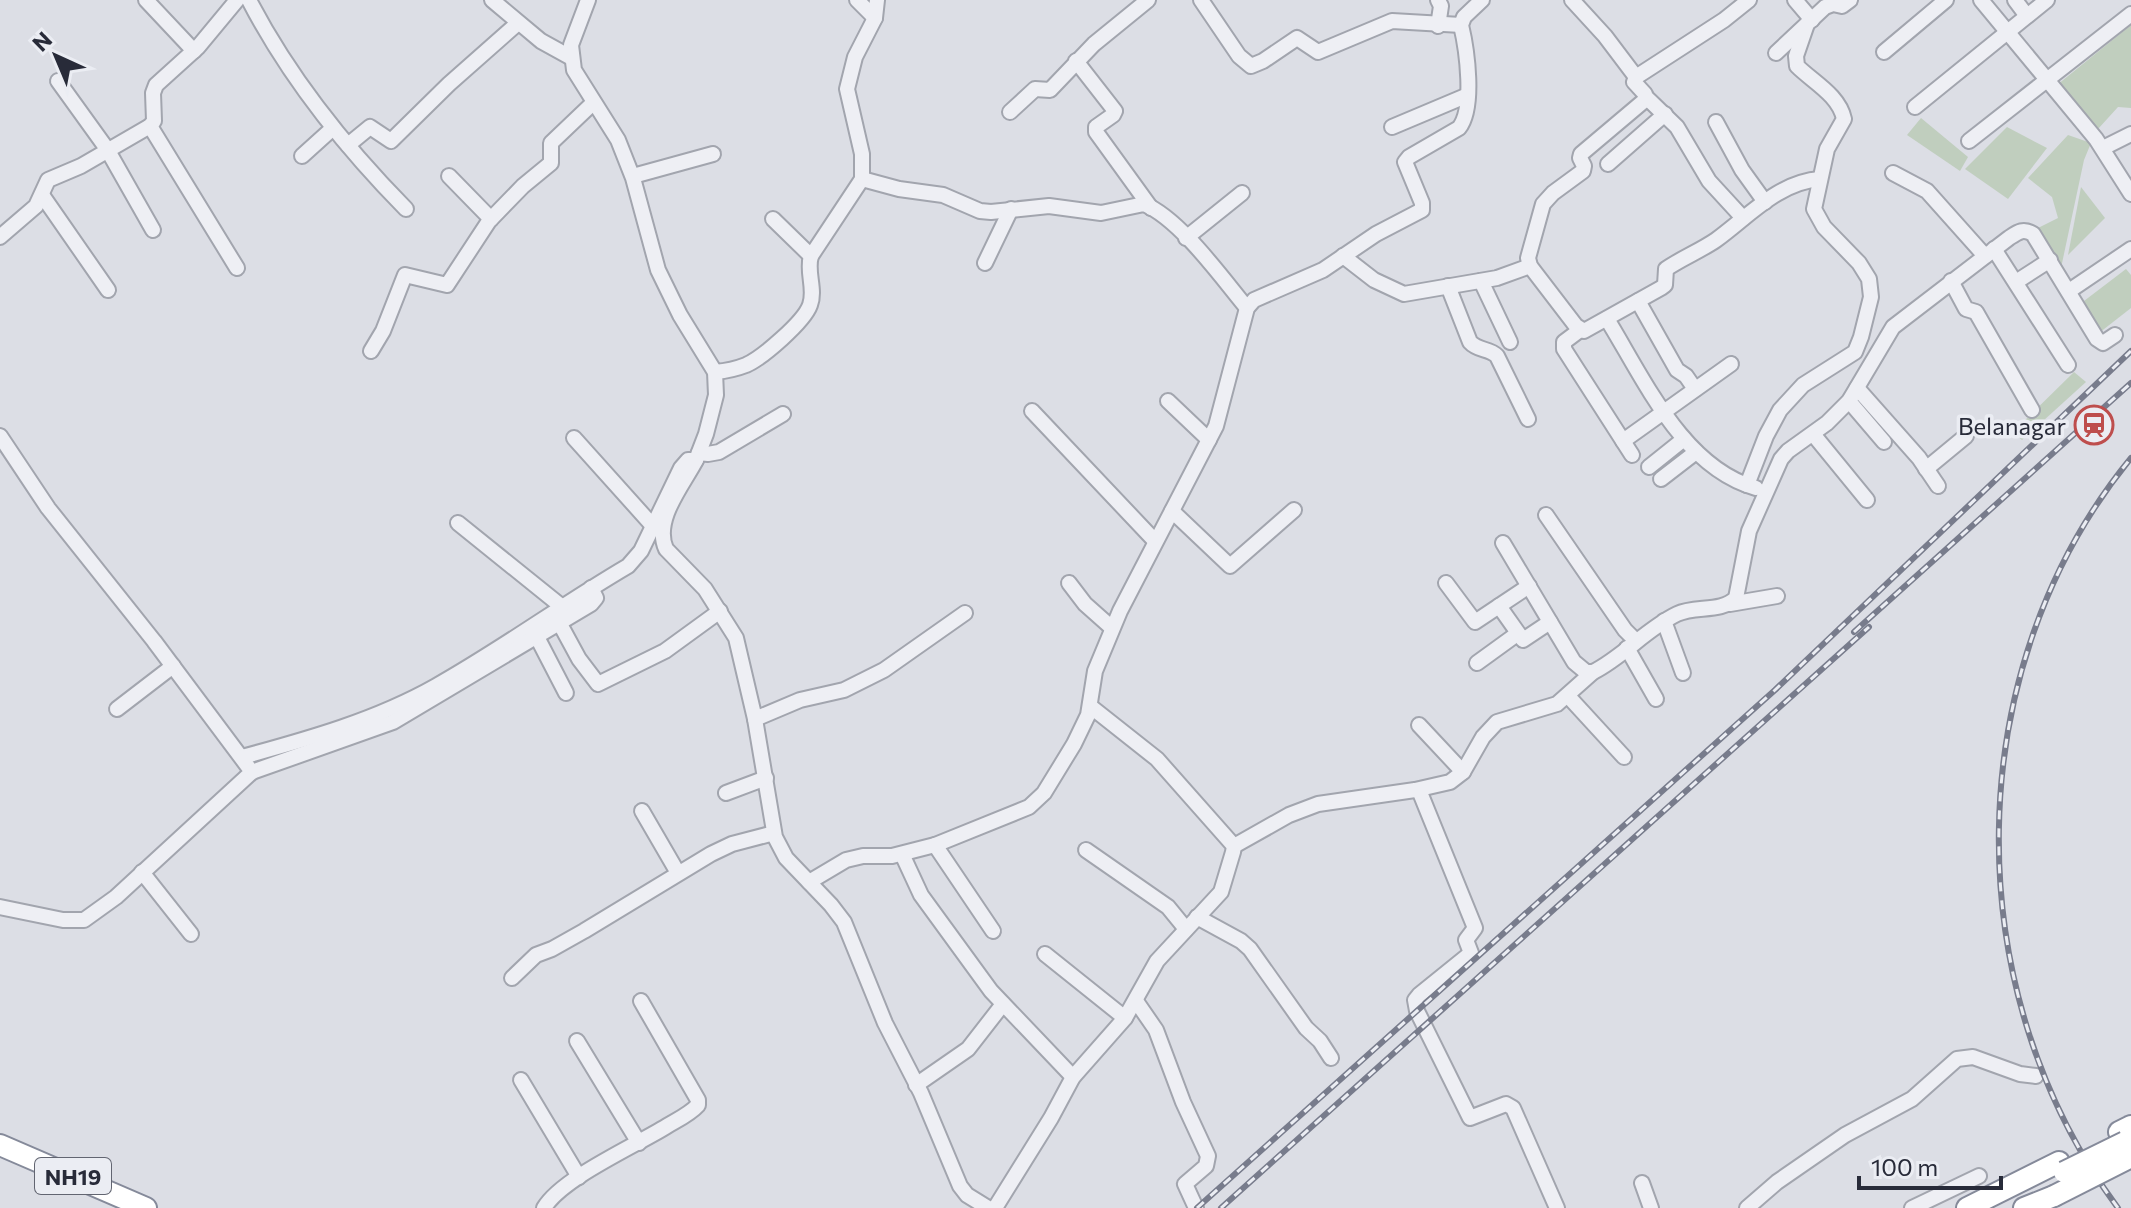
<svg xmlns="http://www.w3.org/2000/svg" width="2131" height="1208" viewBox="0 0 2131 1208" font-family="Commissioner,sans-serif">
<rect width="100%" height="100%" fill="#dcdee5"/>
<g fill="#c0cebe">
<path d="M2131,25V108L2118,107L2098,129L2057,85Z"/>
<path d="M1921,118L1968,157L1960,171L1907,135Z"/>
<path d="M2007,127L2047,148L2008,199L1965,169Z"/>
<path d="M2068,135L2091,143L2084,160L2061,268L2036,229L2058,218L2052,197L2028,178Z"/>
<path d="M2081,187L2105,218L2068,255Z"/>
<path d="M2126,269L2131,275V308L2099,333L2084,301Z"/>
<path d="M2074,372L2086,382L2022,440L2013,432Z"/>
</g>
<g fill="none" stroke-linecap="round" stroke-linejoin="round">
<defs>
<g id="minor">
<path d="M146,0L194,51"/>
<path d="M249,0C290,79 344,146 406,209"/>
<path d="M492,0L541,41L570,57"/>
<path d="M588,0L571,45L574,70L618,140L633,178L658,270L680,315L715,372L716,395L706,434L696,460"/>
<path d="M857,0L875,18"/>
<path d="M1201,0L1239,56L1251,66L1263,61L1297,38L1318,52L1392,21L1461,25"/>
<path d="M1572,0L1605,36L1636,77"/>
<path d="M1749,0L1724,20L1636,77L1634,82L1645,94V100L1581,154L1580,158L1584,166L1583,171L1553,193L1543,204L1528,258L1530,266L1576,326L1584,331L1661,288L1665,285L1666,269C1682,258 1700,251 1716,240C1748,217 1778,182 1820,179"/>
<path d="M1795,0L1812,20"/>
<path d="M1981,0L2096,139L2131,194"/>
<path d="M2015,0L2027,16"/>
<path d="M1438,26L1441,6L1438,0"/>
<path d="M1884,52L1946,0"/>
<path d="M1776,53L1825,7L1833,4L1842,6L1850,0"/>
<path d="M1076,61L1115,111L1113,115L1096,127V132L1151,208"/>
<path d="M58,81L107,149L153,230"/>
<path d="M1646,97L1677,127L1709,181L1743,218"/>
<path d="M1915,107L2047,0"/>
<path d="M1010,112L1035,89L1050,90L1094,44L1148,0"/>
<path d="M1716,122L1742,170L1765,202"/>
<path d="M150,126L237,268"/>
<path d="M1392,127L1468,95"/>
<path d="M1969,141L2131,14"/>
<path d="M348,145L370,127L391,141L449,84L518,23"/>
<path d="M2103,148L2131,134"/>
<path d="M302,156L333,128"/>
<path d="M1608,164L1665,114"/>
<path d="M1893,173L1927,191L1985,256"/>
<path d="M449,176L491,219"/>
<path d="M633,176L713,154"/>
<path d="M862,179L899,189L943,195L980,211L991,212L1049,206L1101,213L1144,204C1180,219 1222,278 1247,308"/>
<path d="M42,195L108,290"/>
<path d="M773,219L811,256"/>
<path d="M0,237L36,206L48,180L81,166L150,126L154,121L153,93L156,85L198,47L237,0"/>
<path d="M1186,238L1242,193"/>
<path d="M1994,249L2068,365"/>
<path d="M1343,256L1374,280L1404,294L1497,278L1530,266"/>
<path d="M985,263L1011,209"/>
<path d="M1481,281L1510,342"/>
<path d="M1951,281L1966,309L1976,312L2032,410"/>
<path d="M2016,282L2050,260"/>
<path d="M1448,286L1470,342C1478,351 1489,348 1497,356L1528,419"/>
<path d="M2069,291L2131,249"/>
<path d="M1638,301L1677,370L1686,376L1695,389"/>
<path d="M1607,319C1644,379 1683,468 1756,488"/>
<path d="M1580,330L1564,342V349L1632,455"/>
<path d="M371,351L383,331L405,275L447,285L489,221L523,186L551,163V143L593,103"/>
<path d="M715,372C726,371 736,369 746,365C762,358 804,322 810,305C816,289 806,272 811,256L862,179V154L847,89L855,57L875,18L877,0"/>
<path d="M1857,388L1919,458L1938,486"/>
<path d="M1168,401L1209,440"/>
<path d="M1849,401L1884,442"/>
<path d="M1032,411L1155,541"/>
<path d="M1813,434L1867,500"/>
<path d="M0,436L48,508L154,641L252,772L116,897L84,920H63L0,907"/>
<path d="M574,438L653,526"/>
<path d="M1623,441L1731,364"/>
<path d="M699,453L708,454L719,452L783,414"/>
<path d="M1649,467L1684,439"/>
<path d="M1926,469L1966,436"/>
<path d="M1661,479L1696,452"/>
<path d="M1747,485L1766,436L1780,410L1803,385L1855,352L1861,337L1871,297L1869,279L1859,263L1824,227L1814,209L1827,149L1844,119C1839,95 1813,82 1797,66L1796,56L1807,24"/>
<path d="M1172,511L1230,566L1294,510"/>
<path d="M1546,515L1625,630L1636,641"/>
<path d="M458,523L566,610"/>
<path d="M1503,543L1574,662L1586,672H1593C1623,657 1646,629 1677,614C1695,605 1721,613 1736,598L1749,531L1781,459L1788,451L1827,423L1849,401L1893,327L2009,238C2018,232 2023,228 2033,234L2097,339L2103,343L2115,335"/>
<path d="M1069,583L1085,604L1112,628"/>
<path d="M1446,583L1475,622L1529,586"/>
<path d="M1730,604L1777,596"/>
<path d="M1499,606L1523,640L1550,622"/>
<path d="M1664,621L1683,673"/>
<path d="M560,624L579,659L598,684L665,651L720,611"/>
<path d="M537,637L566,693"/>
<path d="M1627,648L1656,699"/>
<path d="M1477,663L1517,634"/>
<path d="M1568,696L1624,757"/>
<path d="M117,709L173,666"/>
<path d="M755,719L800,700L844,690L884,670L965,613"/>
<path d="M1419,725L1463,772"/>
<path d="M242,757C308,739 376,720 436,686C502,649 563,604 628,566L641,551L681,468L688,460H696C683,485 653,520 666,549L705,589L736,638L755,719L775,837L786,858L831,905L844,922L885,1023L921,1093L960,1186L967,1195L988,1208"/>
<path d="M252,772L393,722L591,604L596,598L591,588"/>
<path d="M1419,790L1475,928L1466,940L1471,953L1419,995L1415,1000L1417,1011L1470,1118L1506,1104L1513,1108L1557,1208"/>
<path d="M726,793L766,778"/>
<path d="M642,811L678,873"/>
<path d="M935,845L993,931"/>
<path d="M1234,846L1289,815L1318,804L1415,790L1450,782L1463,772L1483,737L1497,722L1557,704L1593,672"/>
<path d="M1086,850L1168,907L1186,929"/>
<path d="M902,854L921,895L991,991L1073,1077"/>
<path d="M142,872L191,934"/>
<path d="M809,882L846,860L863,856H892L935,845L1029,807L1044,793L1074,744L1088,715L1095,671L1120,611L1216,426L1247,308L1254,300L1323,270L1376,234L1422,210V203L1405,162L1409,157L1459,128C1475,108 1467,50 1461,25L1464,17L1482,0"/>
<path d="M1197,917L1241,941L1250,949L1306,1028L1320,1041L1331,1058"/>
<path d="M1045,954L1125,1018"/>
<path d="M512,978L536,955L552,949L584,931L711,854L732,844L774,833"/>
<path d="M1136,1001L1156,1030L1183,1102L1208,1156L1206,1166L1185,1184L1196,1208"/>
<path d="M577,1041L639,1143"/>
<path d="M521,1080L579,1177"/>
<path d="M916,1085L968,1049L1003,1004"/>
<path d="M1642,1183L1651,1208"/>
<path d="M544,1208C562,1178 635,1146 667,1126C677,1120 690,1114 698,1105V1100L641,1001"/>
<path d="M995,1208L1051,1118L1073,1077L1125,1018L1157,961L1221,892L1233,852L1234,846L1157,759L1090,706"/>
<path d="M1747,1208L1777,1182L1845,1135L1912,1099L1957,1059L1973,1057L2020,1074L2036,1076"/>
<path d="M1912,1208L1979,1176"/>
</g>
<g id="highway">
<path d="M2119,1132L2131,1126"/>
<path d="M0,1145L146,1208"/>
<path d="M1967,1208L2059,1162"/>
<path d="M2024,1208L2054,1196"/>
</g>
</defs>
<use href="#minor" stroke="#a2a5ae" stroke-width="18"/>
<use href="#highway" stroke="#858a9a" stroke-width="24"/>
<use href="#minor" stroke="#eeeff4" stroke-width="14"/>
<use href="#highway" stroke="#fff" stroke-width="20"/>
<defs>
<g id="rail">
<path d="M1854,632L2131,383"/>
<path d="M1197,1208L1775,690L2131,351"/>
<path d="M1221,1208L1869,627"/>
<path d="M2118,1208C1956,990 1958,669 2131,458"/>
</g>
</defs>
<use href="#rail" stroke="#787c8c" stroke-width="6"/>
<use href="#rail" stroke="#ebedf3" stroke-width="3" stroke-dasharray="9" stroke-linecap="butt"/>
<defs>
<g id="highway-bridge">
<path d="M2064,1172L2125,1142"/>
<path d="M2054,1196L2131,1157"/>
</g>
</defs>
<use href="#highway-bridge" stroke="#858a9a" stroke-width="24" stroke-linecap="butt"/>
<use href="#highway-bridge" stroke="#fff" stroke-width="20"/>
</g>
<defs>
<symbol id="station-ring" viewBox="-11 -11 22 22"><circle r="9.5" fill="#ebedf3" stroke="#be4e4d" stroke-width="1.5"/><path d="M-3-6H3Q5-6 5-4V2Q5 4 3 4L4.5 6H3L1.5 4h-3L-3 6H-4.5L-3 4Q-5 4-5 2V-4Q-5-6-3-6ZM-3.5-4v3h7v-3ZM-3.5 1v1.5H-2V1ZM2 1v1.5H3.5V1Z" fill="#be4e4d"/></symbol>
</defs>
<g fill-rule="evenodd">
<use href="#station-ring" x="2072" y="403" width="44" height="44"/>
</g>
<g text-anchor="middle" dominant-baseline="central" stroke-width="7" stroke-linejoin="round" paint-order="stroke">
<rect fill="#ebedf3" stroke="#626571" stroke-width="2" x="35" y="1158" width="76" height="36" rx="6"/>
<g font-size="22" font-weight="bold" fill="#282b39">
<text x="73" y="1176">NH19</text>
</g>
<g font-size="24" fill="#282b39" stroke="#ebedf3" text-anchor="end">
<text x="2066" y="425">Belanagar</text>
</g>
</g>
<g transform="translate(56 56) rotate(316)" stroke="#ebedf3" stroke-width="6" paint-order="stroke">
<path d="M0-6L14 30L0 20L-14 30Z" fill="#282b39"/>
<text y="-12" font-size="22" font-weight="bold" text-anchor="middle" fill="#282b39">N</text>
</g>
<path d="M1859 1176v12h142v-12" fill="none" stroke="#282b39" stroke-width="4"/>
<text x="1871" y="1176" font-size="24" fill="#282b39" stroke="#ebedf3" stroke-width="6" paint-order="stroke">100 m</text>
</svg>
